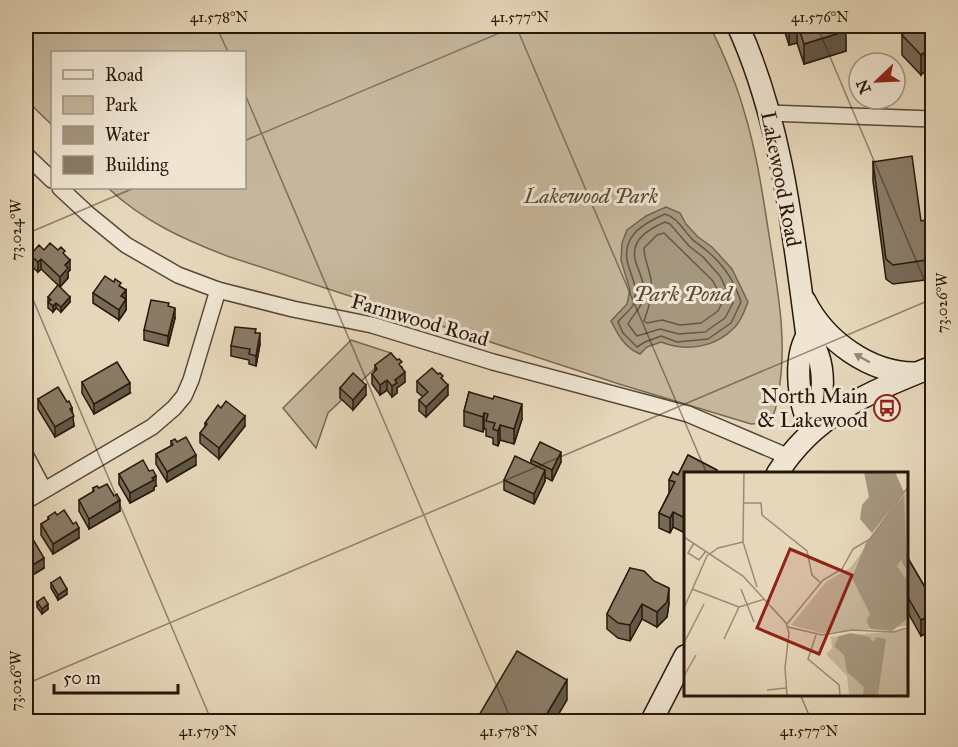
<svg xmlns="http://www.w3.org/2000/svg" width="958" height="747" viewBox="0 0 958 747" font-family="'IM FELL Great Primer',serif">
<rect width="100%" height="100%" fill="#e6d7ba"/>
<filter id="stains"><feTurbulence type="fractalNoise" baseFrequency=".00333" numOctaves="4"/><feColorMatrix values="0 0 0 0 .2 0 0 0 0 .09 0 0 0 0 .02 0 0 0 .5 -.17"/></filter>
<radialGradient id="worn" r=".72"><stop offset=".6" stop-color="#630" stop-opacity="0"/><stop offset="1" stop-color="#630" stop-opacity=".3"/></radialGradient>
<g fill="#c6b79c" stroke="#766854" stroke-width="1.5">
<path d="M26,26H710C723,53 736,81 744,111C757,153 763,197 770,241C778,292 788,344 778,395C777,403 776,411 772,417C766,423 759,424 751,424L619,384L227,256C183,239 143,221 108,188H244V52H52V125L26,100Z"/>
<path d="M351,340L391,353L328,413L316,448L283,408Z"/>
</g>
<path fill="#a5967e" stroke="#736450" stroke-width="1.5" d="M666,207L680,213L686,224L698,237L712,247L732,269L748,302C745,310 741,321 735,327C715,348 687,352 661,342L647,347L640,354C625,348 618,335 611,321L627,304L630,290L621,260L622,243L627,230L646,216Z"/>
<g fill="none" stroke-linecap="round" stroke-linejoin="round">
<g stroke="#665744" stroke-width="1.5">
<path d="M665,214C678,218 683,230 692,239C697,244 703,247 707,251C723,264 735,283 741,302L731,323L708,339L677,342L661,336L645,342L637,347L623,333L618,322C622,316 630,311 633,305C640,287 630,276 627,260C623,234 645,223 665,214Z"/>
<path d="M665,222L670,224L689,246L703,257L720,276L733,303L725,318L705,332L679,334L660,329L637,336L628,324C635,311 643,308 644,291C644,279 637,269 635,259C631,239 649,229 665,222Z"/>
<path d="M664,233L713,281L723,301L718,311L701,323L680,325L662,320L647,323L644,321C650,304 655,290 649,271C647,263 644,257 644,248L657,235Z"/>
</g>
<defs>
<g id="street">
<path d="M769,113L932,119"/>
<path d="M26,155L52,180"/>
<path d="M60,188L88,214L126,245L178,275L218,290L293,309L372,325L493,362L688,414L789,457"/>
<path d="M26,456L44,490"/>
<path d="M26,501L152,427L174,408L184,396L191,380L218,290"/>
</g>
<g id="secondary">
<path d="M738,26C782,123 793,231 807,336C829,361 824,402 813,430"/>
<path d="M805,301C825,341 870,373 914,373"/>
<path d="M807,336C793,359 798,408 813,430"/>
<path d="M777,474C814,414 870,392 932,367"/>
<path d="M651,722L685,656"/>
</g>
</defs>
<use href="#street" stroke="#574837" stroke-width="18"/>
<use href="#secondary" stroke="#27180b" stroke-width="24"/>
<use href="#street" stroke="#efe5d2" stroke-width="15"/>
<use href="#secondary" stroke="#efe5d2" stroke-width="21"/>
</g>
<g fill="#776a58" stroke="#27180b" stroke-width="1.5">
<path d="M783,26H848L845,27L846,51L804,64L797,43L789,45Z"/>
<path d="M933,26L921,75L902,55V35Z"/>
<path d="M873,162L921,221L933,219V279L893,284L886,279L873,181Z"/>
<path d="M44,250H58L65,256L70,270L68,272V278L60,287L41,269L38,272L30,265V255Z"/>
<path d="M121,287L126,290V310L119,320L93,303V293Z"/>
<path d="M48,297L70,302L61,312L56,308L53,312L48,308Z"/>
<path d="M175,318L168,346L144,340V330Z"/>
<path d="M256,333L260,344L256,366L249,364V360L231,356V346Z"/>
<path d="M375,365L402,367L405,382L397,388V393L392,397L387,390L380,395L372,384V374L375,371Z"/>
<path d="M438,374L443,380L448,395L426,417L419,411V400L423,397L417,392V381Z"/>
<path d="M82,382L130,393L94,414L82,393Z"/>
<path d="M340,388L366,395L353,410L340,398Z"/>
<path d="M469,392L522,419L514,444L500,440L498,446L493,444V438L486,436V429L484,428L483,432L464,426V411Z"/>
<path d="M38,399L72,414L74,426L55,437L38,409Z"/>
<path d="M221,408L245,426L219,459L200,443V433L205,427V423Z"/>
<path d="M171,441L177,442L196,465L167,482L156,464V454L171,446Z"/>
<path d="M688,455L717,470V474H685V533L673,527L670,533L659,528V513L669,493V480L673,472L678,475Z"/>
<path d="M531,460L561,462L552,481L545,477V481L534,504L504,490V480L531,464Z"/>
<path d="M119,474L156,486L154,487V490L130,503L119,484Z"/>
<path d="M93,488H99L114,496L120,511L89,529L79,511V500L93,492Z"/>
<path d="M57,515L79,538L53,554L41,535V524L48,520V517Z"/>
<path d="M26,539L44,568L31,576L29,573Z"/>
<path d="M906,555L933,601V629L921,636L906,609Z"/>
<path d="M630,568L669,603L667,617L657,627L642,619L630,641L618,638L607,629V614Z"/>
<path d="M51,583L67,594L58,600L51,588Z"/>
<path d="M37,602L48,609L42,614L37,607Z"/>
</g>
<g fill="#615647" stroke="#27180b" stroke-width="1.5">
<path d="M789,26H797V43L789,45Z"/>
<path d="M846,31V51L804,64V44Z"/>
<path d="M933,45V64L921,75V55Z"/>
<path d="M41,259V269L38,272V262Z"/>
<path d="M70,260V270L68,272V278L60,287V277L65,265Z"/>
<path d="M126,290V310L119,320V310L121,296Z"/>
<path d="M70,297V302L61,312V307Z"/>
<path d="M56,303V308L53,312V306Z"/>
<path d="M175,308V318L168,346V336Z"/>
<path d="M260,333V344L256,366V356Z"/>
<path d="M405,372V382L397,388V393L392,397V386L395,380Z"/>
<path d="M387,380V390L380,395V385Z"/>
<path d="M130,383V393L94,414V404Z"/>
<path d="M366,385V395L353,410V400Z"/>
<path d="M448,385V395L426,417V407Z"/>
<path d="M522,404V419L514,444V429Z"/>
<path d="M72,408L74,426L55,437V427L70,409Z"/>
<path d="M484,413V428L483,432V417Z"/>
<path d="M245,416V426L219,459V448Z"/>
<path d="M500,425V440L498,446V431Z"/>
<path d="M561,452V462L552,481V470Z"/>
<path d="M196,455V465L167,482V472Z"/>
<path d="M545,470V481L534,504V494Z"/>
<path d="M156,476V486L154,487V490L130,503V493Z"/>
<path d="M120,500V511L89,529V519Z"/>
<path d="M673,512V527L670,533V518Z"/>
<path d="M79,528V538L53,554V544Z"/>
<path d="M44,558V568L31,576V566Z"/>
<path d="M29,562V573L26,575V565Z"/>
<path d="M669,588V603L667,617L657,627V612Z"/>
<path d="M67,589V594L58,600V595Z"/>
<path d="M48,604V609L42,614V609Z"/>
<path d="M642,604V619L630,641V625Z"/>
<path d="M933,614V629L921,636V620Z"/>
<path d="M567,680V700L554,722H542Z"/>
</g>
<g fill="#8a7b66" stroke="#27180b" stroke-width="1.5">
<path d="M798,26H844L846,31L804,44Z"/>
<path d="M912,26H933V45L921,55L902,35Z"/>
<path d="M912,156L921,221L933,219V259L893,265L886,259L873,162Z"/>
<path d="M50,243L58,250L61,247L65,251L63,253L70,260L65,265L68,268L60,277L41,259L38,262L30,255L39,245L44,250Z"/>
<path d="M105,276L114,282L115,279L121,283L119,286L126,290L121,296L126,299L119,310L93,293Z"/>
<path d="M58,285L70,297L61,307L56,303L53,306L48,302L51,300L48,297Z"/>
<path d="M151,300L169,303L168,306L175,308L168,336L144,330Z"/>
<path d="M235,327L256,329L255,333H260L256,356L249,354L250,349L231,346Z"/>
<path d="M391,353L397,360L399,359L402,362L399,364L405,372L395,380L397,383L392,386L387,380L380,385L372,374L377,369L375,365Z"/>
<path d="M117,362L130,383L94,404L82,382Z"/>
<path d="M432,368L438,374L440,373L443,376L441,378L448,385L426,407L419,400L428,392L417,381Z"/>
<path d="M353,373L366,385L353,400L340,388Z"/>
<path d="M58,387L67,402L69,401L72,408L70,409L74,416L55,427L38,399Z"/>
<path d="M469,392L493,399L494,396L522,404L514,429L500,425L498,431L493,429L495,423L486,421L488,414L484,413L483,417L464,411Z"/>
<path d="M226,401L245,416L219,448L200,433L207,424L205,423L218,405L221,408Z"/>
<path d="M186,437L196,455L167,472L156,454L173,445L171,441L175,439L177,442Z"/>
<path d="M540,442L561,452L552,470L531,460Z"/>
<path d="M688,455L717,470L715,474H685V518L673,512L670,518L659,513L675,482L669,480L673,472L678,475Z"/>
<path d="M515,456L545,470L534,494L504,480Z"/>
<path d="M143,460L149,471L153,470L156,476L152,478L154,480L130,493L119,474Z"/>
<path d="M107,484L114,496L117,494L120,500L89,519L79,500L94,491L93,488L97,486L99,488Z"/>
<path d="M64,510L73,524L76,522L79,528L53,544L41,524L49,519L48,517L55,512L57,515Z"/>
<path d="M31,536L44,558L31,566L29,562L26,565V539Z"/>
<path d="M906,555L933,601V614L921,620L906,594Z"/>
<path d="M630,568L644,571L654,581L669,588L667,602L657,612L642,604L630,625L618,623L607,614Z"/>
<path d="M60,577L67,589L58,595L51,583Z"/>
<path d="M44,597L48,604L42,609L37,602Z"/>
<path d="M517,651L567,680L542,722H475Z"/>
</g>
<defs><path id="oneway-solid" d="M-6-.8H1V-3.2L6.5 0L1 3.2V.8H-6Z" transform="scale(1.5)"/></defs>
<use fill="#958978" href="#oneway-solid" transform="translate(862 358) rotate(-151)"/>
<path fill="none" stroke="#27180b" stroke-width="1.5" stroke-opacity="0.45" d="M216,26L228,52M516,26L707,474M817,26L932,298M244,92L512,722M244,141L516,26M26,234L134,188M26,283L212,722M26,684L932,299M800,694L812,722"/>
<defs>
<symbol id="bus-ring" viewBox="-11 -11 22 22"><circle r="9.5" fill="#efe5d2" stroke="#8f2418" stroke-width="1.5"/><path d="M-5-6H5V4H4V6H2V4H-2V6H-4V4H-5ZM-3.5-4V0h7V-4ZM-3.5 1.2v1.5H-2V1.2ZM2 1.2v1.5H3.5V1.2Z" fill="#8f2418"/></symbol>
</defs>
<g fill-rule="evenodd">
<use href="#bus-ring" x="872" y="393" width="30" height="30"/>
</g>
<g text-anchor="middle" dominant-baseline="central" stroke-width="6" stroke-linejoin="round" paint-order="stroke">
<g font-size="21" fill="#27180b" stroke="#efe5d2">
<text transform="translate(781 179) rotate(79)">Lakewood Road</text>
<text transform="translate(420 320) rotate(16)">Farmwood Road</text>
</g>
<g font-size="21" font-style="italic" fill="#574836" stroke="#efe5d2">
<text x="591" y="196">Lakewood Park</text>
</g>
<g font-size="21" fill="#27180b" stroke="#efe5d2" text-anchor="end">
<text x="868" y="396">North Main<tspan x="868" dy="24">&amp; Lakewood</tspan></text>
</g>
<g font-size="22" font-style="italic" fill="#594a39" stroke="#efe5d2">
<text x="683" y="293">Park Pond</text>
</g>
</g>
<g transform="translate(684 472)">
<rect width="224" height="224" fill="#e6d7ba"/>
<path d="M223,19V154L137,161L107,153L142,110L167,95ZM223,158V223H165L163,204L142,182L148,176L147,165Z" fill="#c6b79c"/>
<path d="M180,0H211L220,20L188,61L176,47L178,33L185,25ZM220,23L223,99L217,88L213,94L221,106L223,102V147L208,159L187,157L182,149L186,142L168,106L182,71ZM167,161L185,165L189,170L192,165L202,167L194,223H179L180,215L163,200L160,183L150,174L155,164Z" fill="#a5967e"/>
<path fill="none" stroke="#9a8b74" stroke-width="1.5" d="M60,0L59,70L73,115M60,31H77L78,43L123,79L128,103L137,111M0,65L59,104L102,151L105,161L101,196L103,223M10,71L4,81L15,88L22,79M8,117L55,135M57,117L70,150M55,135L81,127M0,136L23,84L34,76L59,70M103,152L139,108L158,97L169,77L186,67L224,15M104,155L138,163L168,158L209,160L224,156M132,163L124,187L155,213L156,223M40,167L55,135M0,171L20,132M0,204L12,183M83,218L102,216"/>
<path fill="#8f2418" fill-opacity="0.15" stroke="#8f2418" stroke-width="3" d="M106,77L168,103L135,182L73,156Z"/>
<rect width="224" height="224" fill="none" stroke="#27180b" stroke-width="3"/>
</g>
<rect width="958" height="747" fill="none" stroke="#e6d7ba" stroke-width="66"/>
<rect x="51" y="51" width="195" height="138" fill="#efe5d2" stroke="#9f9382" stroke-width="1.5"/>
<rect x="63" y="70" width="30" height="9" fill="#efe5d2" stroke="#9f9382" stroke-width="1.5"/>
<text x="105" y="81" font-size="18" fill="#27180b">Road</text>
<rect x="63" y="96" width="30" height="18" fill="#c6b79c" stroke="#9f9382" stroke-width="1.5"/>
<text x="105" y="111" font-size="18" fill="#27180b">Park</text>
<rect x="63" y="126" width="30" height="18" fill="#a5967e" stroke="#9f9382" stroke-width="1.5"/>
<text x="105" y="141" font-size="18" fill="#27180b">Water</text>
<rect x="63" y="156" width="30" height="18" fill="#8a7b66" stroke="#9f9382" stroke-width="1.5"/>
<text x="105" y="171" font-size="18" fill="#27180b">Building</text>
<g transform="translate(877 81) rotate(247)"><circle r="28" fill="#efe5d2" stroke="#9f9382" stroke-width="1.5"/>
<path d="M0-4.5L10 22L0 15L-10 22Z" fill="#8f2418"/>
<text y="-9" font-size="16" font-weight="bold" text-anchor="middle" fill="#27180b">N</text>
</g>
<path d="M54 684v9h124v-9" fill="none" stroke="#27180b" stroke-width="3"/>
<text x="63" y="684" font-size="18" fill="#27180b" stroke="#efe5d2" stroke-width="4.5" paint-order="stroke">50 m</text>
<rect x="33" y="33" width="892" height="681" fill="none" stroke="#27180b" stroke-width="2"/>
<g font-size="15" text-anchor="middle" fill="#27180b">
<text x="219" y="22">41.578°N</text>
<text x="520" y="22">41.577°N</text>
<text x="820" y="22">41.576°N</text>
<text transform="translate(16 230) rotate(-90)" y="5">73.024°W</text>
<text transform="translate(942 303) rotate(-90)" y="5">73.026°W</text>
<text transform="translate(16 681) rotate(-90)" y="5">73.026°W</text>
<text x="208" y="736">41.579°N</text>
<text x="509" y="736">41.578°N</text>
<text x="809" y="736">41.577°N</text>
</g>
<rect width="100%" height="100%" filter="url(#stains)"/>
<rect width="100%" height="100%" fill="url(#worn)"/>
</svg>
